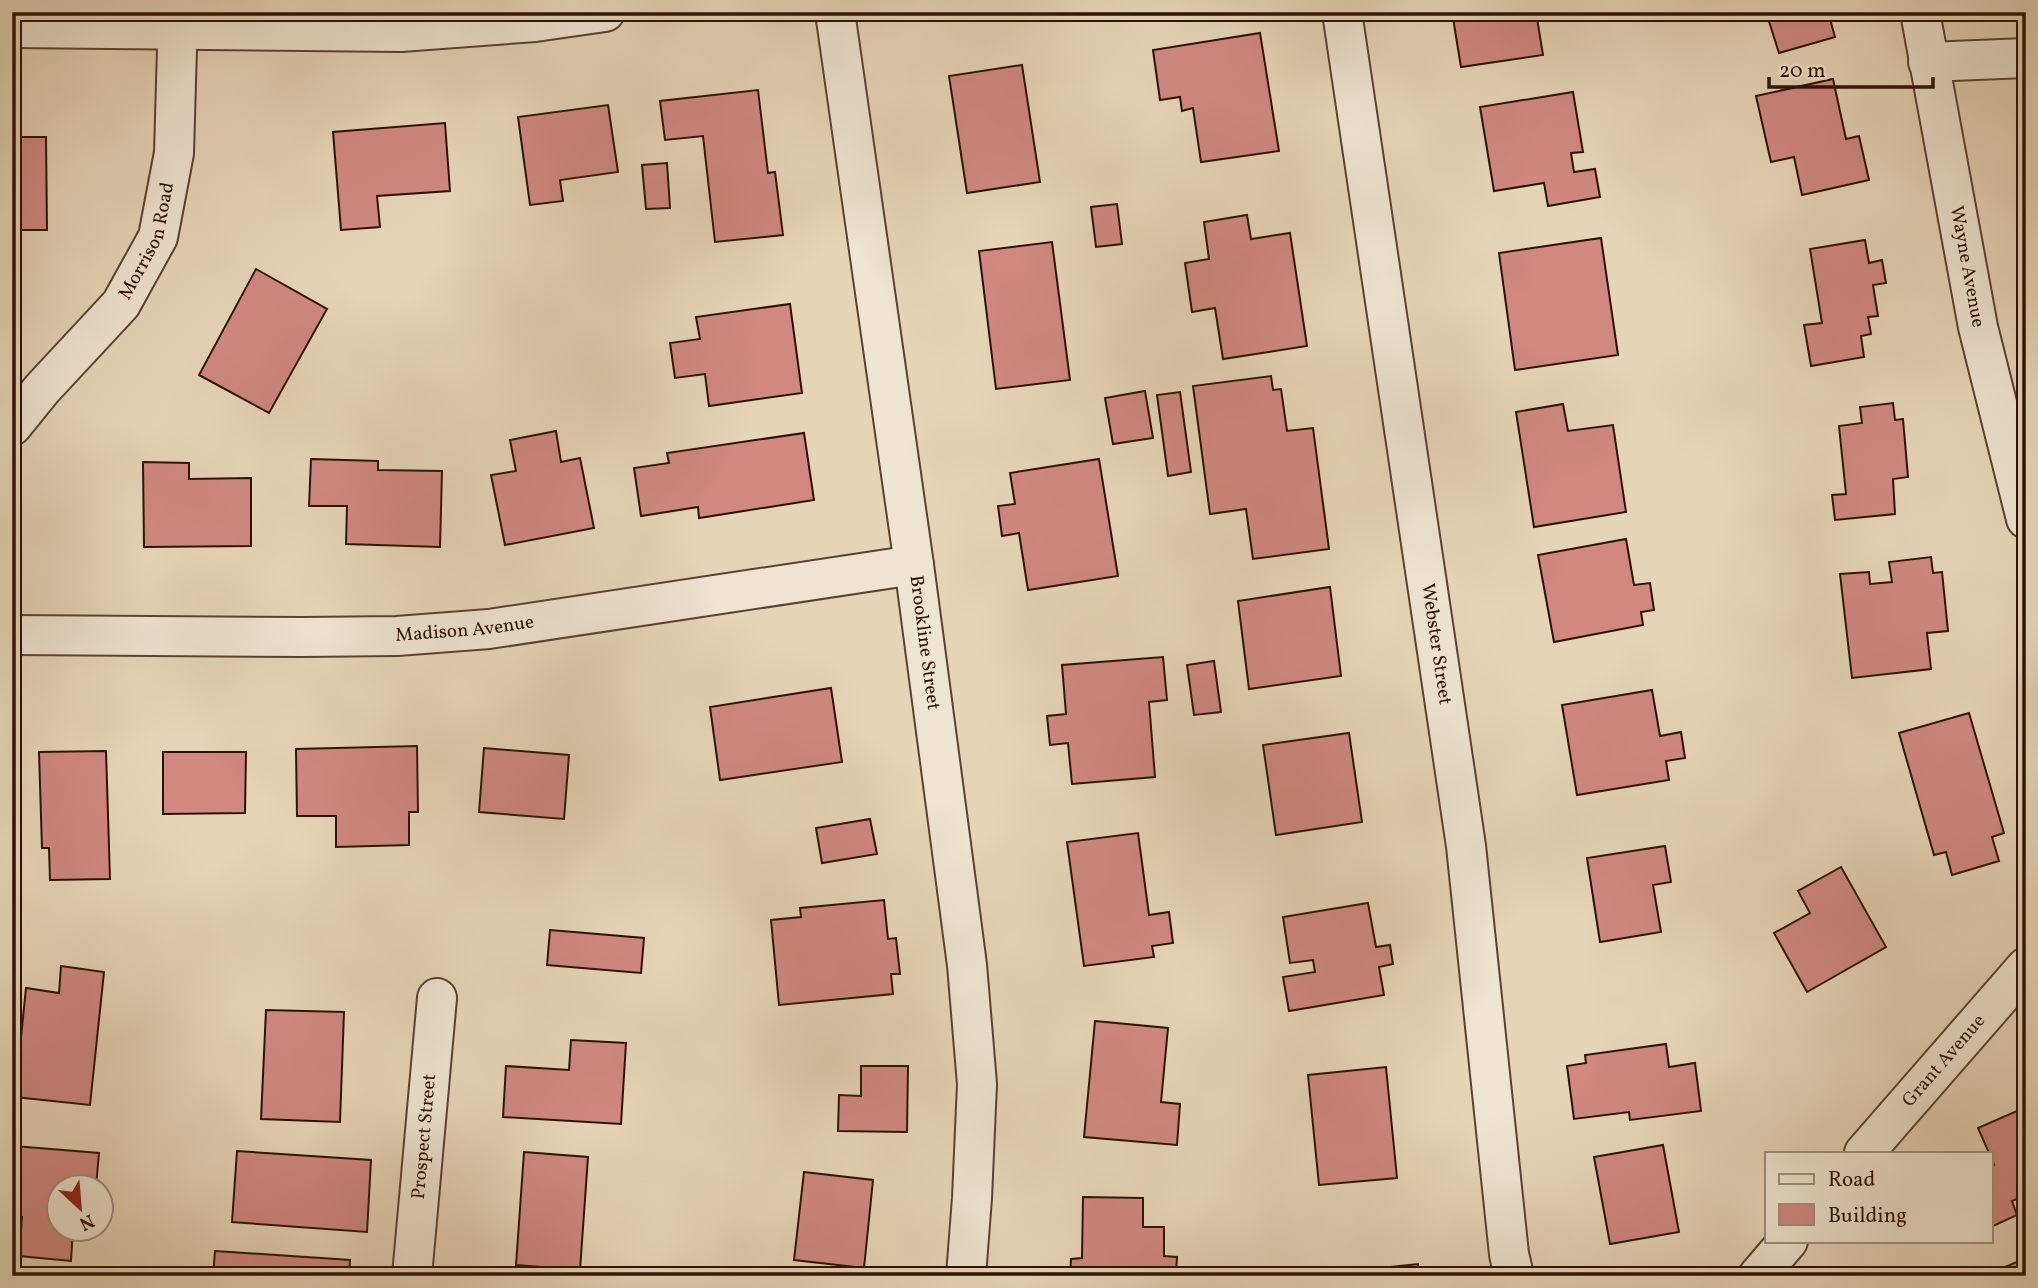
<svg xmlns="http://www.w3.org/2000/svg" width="2038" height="1288" viewBox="0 0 2038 1288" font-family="Vollkorn,serif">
<rect width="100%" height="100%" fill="#e6d4b8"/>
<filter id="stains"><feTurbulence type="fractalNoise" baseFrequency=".00286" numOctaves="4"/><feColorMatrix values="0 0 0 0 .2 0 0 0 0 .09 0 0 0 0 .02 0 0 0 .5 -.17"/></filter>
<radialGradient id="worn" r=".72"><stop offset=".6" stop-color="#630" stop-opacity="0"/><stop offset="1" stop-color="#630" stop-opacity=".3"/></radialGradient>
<g fill="#d08881" stroke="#2c1202" stroke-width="2">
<path d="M1452,12H1536L1543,55L1461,67Z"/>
<path d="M1766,12H1828L1835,37L1779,53Z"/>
<path d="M1260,33L1279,151L1201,162L1193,108L1182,111L1180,97L1160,100L1153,50Z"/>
<path d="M1022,65L1040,182L967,193L949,76Z"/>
<path d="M1833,79L1846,139L1859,136L1869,180L1802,195L1794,157L1771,162L1756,96Z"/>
<path d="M758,90L768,173L775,172L783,235L715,242L703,136L665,140L660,101Z"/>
<path d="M1573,92L1583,152L1571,153L1574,172L1595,169L1600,197L1548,206L1544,183L1494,191L1480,107Z"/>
<path d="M608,105L618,172L560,180L563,201L530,205L518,117Z"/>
<path d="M445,123L450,191L377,196L380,227L341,230L333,132Z"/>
<path d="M12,137H46L47,230H12Z"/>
<path d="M667,163L670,208L646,209L642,165Z"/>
<path d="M1117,204L1122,244L1096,247L1091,207Z"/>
<path d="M1247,215L1251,239L1290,233L1307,346L1223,359L1215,308L1192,312L1185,263L1209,259L1204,222Z"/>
<path d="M1601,238L1618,355L1515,370L1499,253Z"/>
<path d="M1865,240L1869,263L1882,260L1886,283L1873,285L1878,316L1868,317L1871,334L1861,336L1864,357L1811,366L1804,325L1822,323L1810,249Z"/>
<path d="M1052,242L1070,380L996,389L979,251Z"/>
<path d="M256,269L327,309L269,413L199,375Z"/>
<path d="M790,304L802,393L709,406L705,374L675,378L670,343L700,339L696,317Z"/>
<path d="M1271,376L1273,390L1281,389L1287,431L1313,428L1329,549L1253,559L1246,509L1210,514L1193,386Z"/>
<path d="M1145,391L1153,438L1113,444L1105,398Z"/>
<path d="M1180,392L1191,472L1168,476L1157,395Z"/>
<path d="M1893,403L1895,420L1903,419L1908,477L1893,479L1895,514L1835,520L1832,495L1846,494L1839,426L1862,423L1860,407Z"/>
<path d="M1563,404L1568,431L1613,425L1626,512L1534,527L1516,412Z"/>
<path d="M556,431L561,462L580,458L594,528L505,545L491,475L516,471L510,440Z"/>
<path d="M804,433L814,500L699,518L698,507L641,516L634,468L669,463L667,453Z"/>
<path d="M311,459L378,461V470L442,471L440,547L346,544L347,506H309Z"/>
<path d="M1099,459L1118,576L1028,590L1019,533L1002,536L998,506L1015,504L1010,473Z"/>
<path d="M143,462L189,463V479L251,478V546L144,547Z"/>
<path d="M1626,539L1634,585L1650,583L1654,610L1641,612L1643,625L1554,642L1538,555Z"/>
<path d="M1931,557L1933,573L1942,572L1948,631L1927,633L1931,669L1852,678L1840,574L1869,572L1870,584L1892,582L1889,562Z"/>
<path d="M1330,587L1341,676L1249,689L1238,601Z"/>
<path d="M1163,657L1167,700L1149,702L1155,777L1072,784L1068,743L1050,745L1047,716L1066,714L1062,665Z"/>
<path d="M1214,661L1221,712L1194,715L1187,665Z"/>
<path d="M831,688L842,762L720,780L710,707Z"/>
<path d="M1652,690L1660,736L1681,732L1685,758L1666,761L1669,780L1577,795L1562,705Z"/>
<path d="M1969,713L2004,833L1992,837L1999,861L1952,875L1946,852L1934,855L1899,733Z"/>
<path d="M1349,733L1362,822L1276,835L1263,745Z"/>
<path d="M417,746L418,812H409V845L336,847V816H297L296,749Z"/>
<path d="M484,748L569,755L564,819L479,812Z"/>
<path d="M106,751L110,879L50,880L49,848H42L39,752Z"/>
<path d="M163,752H246L245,813L163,814Z"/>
<path d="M870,819L877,854L822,863L816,828Z"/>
<path d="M1138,833L1149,915L1169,912L1173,943L1152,946L1154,957L1084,966L1067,842Z"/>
<path d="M1665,846L1671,882L1653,885L1661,932L1600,942L1587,858Z"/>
<path d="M1841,867L1886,947L1807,992L1774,933L1810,913L1798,891Z"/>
<path d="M884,900L888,939L896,938L900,974H891L893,994L779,1005L771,920L801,917L800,908Z"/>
<path d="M1368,903L1376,947L1390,945L1393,964L1379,967L1384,995L1289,1011L1283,977L1315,972L1313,960L1290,963L1283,917Z"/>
<path d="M550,930L644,938L641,973L547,965Z"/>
<path d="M61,966L104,972L90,1105L15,1097L26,988L59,993Z"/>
<path d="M266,1010L344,1012L340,1122L261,1119Z"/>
<path d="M1095,1021L1168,1028L1161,1102L1180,1104L1177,1145L1084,1137Z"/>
<path d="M571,1040L626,1043L621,1124L503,1117L506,1066L569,1070Z"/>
<path d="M1666,1044L1669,1067L1695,1063L1701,1111L1630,1120L1629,1112L1574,1119L1567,1066L1586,1063L1585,1055Z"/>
<path d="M861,1066H908L907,1132L838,1131L839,1095L861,1096Z"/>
<path d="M1386,1067L1397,1178L1319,1185L1308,1075Z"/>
<path d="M2026,1107V1195L2012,1201L2017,1215L1991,1227V1167L1994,1165L1991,1153H1989L1978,1128Z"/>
<path d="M1663,1145L1679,1232L1610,1244L1594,1157Z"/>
<path d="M14,1146L99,1153L96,1186H60V1228H73L71,1261L19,1256L22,1217L12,1216Z"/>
<path d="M237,1151L371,1160L367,1232L232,1222Z"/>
<path d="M524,1152L588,1157L580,1270L516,1265Z"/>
<path d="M804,1172L873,1180L864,1268L794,1260Z"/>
<path d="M1083,1197L1143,1198V1227H1164V1256L1177,1257L1176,1276H1070L1071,1259L1082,1258Z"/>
<path d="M215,1251L350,1260L349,1276H213Z"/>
<path d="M2026,1258V1276H1984Z"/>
<path d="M1418,1264L1419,1276H1353V1271Z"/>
</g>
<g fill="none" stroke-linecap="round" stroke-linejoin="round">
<defs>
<g id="street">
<path id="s1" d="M835,12L914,565L967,965L977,1084L972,1198L966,1276"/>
<path id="s2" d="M1342,12L1466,846L1509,1254L1514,1276"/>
<path id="s3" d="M1920,12L1978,327L2026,519"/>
<path d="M12,28L401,32L535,22L605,12"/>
<path d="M1928,62L2026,58"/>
<path id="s4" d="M12,426L42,389L121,304L158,237L174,153L178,12"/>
<path id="s5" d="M12,635L302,637L397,636L489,629L914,565"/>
<path id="s6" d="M1864,1153L2026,967"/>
<path id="s7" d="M412,1276L437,998"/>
<path d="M1758,1276L1788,1241"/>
</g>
</defs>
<use href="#street" stroke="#5a4230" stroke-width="42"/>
<use href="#street" stroke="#efe3d1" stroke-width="38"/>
</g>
<g text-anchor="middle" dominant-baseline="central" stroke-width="6" stroke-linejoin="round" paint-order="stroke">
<g font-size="19" fill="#2c1202" stroke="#efe3d1">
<text stroke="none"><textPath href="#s4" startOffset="233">Morrison Road</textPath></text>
<text stroke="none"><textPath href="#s3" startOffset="259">Wayne Avenue</textPath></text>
<text stroke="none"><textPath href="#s5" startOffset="453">Madison Avenue</textPath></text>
<text stroke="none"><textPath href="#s1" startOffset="637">Brookline Street</textPath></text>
<text stroke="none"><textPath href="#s2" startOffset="639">Webster Street</textPath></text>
<text stroke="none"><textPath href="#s6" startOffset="122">Grant Avenue</textPath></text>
<text stroke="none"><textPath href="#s7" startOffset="140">Prospect Street</textPath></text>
</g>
</g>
<rect width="2038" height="1288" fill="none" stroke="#e6d4b8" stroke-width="42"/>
<rect x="14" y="14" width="2010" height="1260" fill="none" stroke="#2c1202" stroke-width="3.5"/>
<rect x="21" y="21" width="1996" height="1246" fill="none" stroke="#2c1202" stroke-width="2"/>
<rect x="1765" y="1152" width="228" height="91" fill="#efe3d1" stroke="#a18f7e" stroke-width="2"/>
<rect x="1779" y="1174" width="35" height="10" fill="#efe3d1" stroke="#a18f7e" stroke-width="2"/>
<text x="1828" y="1186" font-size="21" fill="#2c1202">Road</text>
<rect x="1779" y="1204" width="35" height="21" fill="#d08881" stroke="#a18f7e" stroke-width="2"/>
<text x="1828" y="1222" font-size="21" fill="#2c1202">Building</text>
<g transform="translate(80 1208) rotate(154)"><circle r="33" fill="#efe3d1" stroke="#a18f7e" stroke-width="2"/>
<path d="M0-5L12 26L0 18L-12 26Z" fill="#8f2418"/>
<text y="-10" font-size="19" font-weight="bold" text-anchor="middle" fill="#2c1202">N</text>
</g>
<path d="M1769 77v10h164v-10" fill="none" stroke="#2c1202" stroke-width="3.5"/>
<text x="1779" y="77" font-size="21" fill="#2c1202" stroke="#efe3d1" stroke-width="5" paint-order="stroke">20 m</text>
<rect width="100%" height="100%" filter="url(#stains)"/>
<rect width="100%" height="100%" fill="url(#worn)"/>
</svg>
